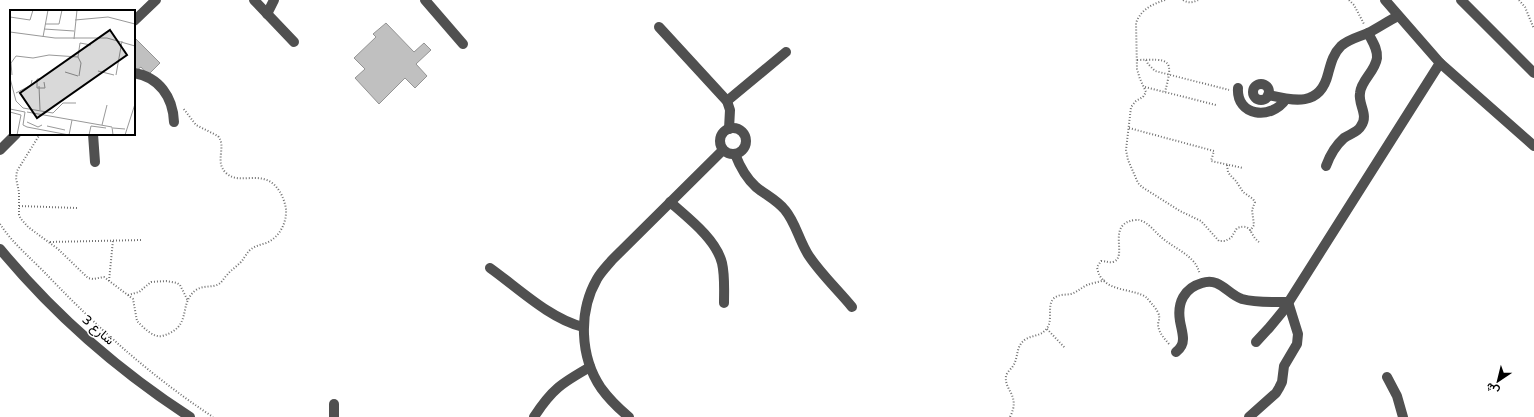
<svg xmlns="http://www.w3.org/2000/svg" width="1534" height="417" viewBox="0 0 1534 417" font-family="'Varela Round',Vazirmatn,sans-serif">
<rect width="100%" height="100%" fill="#fff"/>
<g fill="#c0c0c0" stroke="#949494">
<path d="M386,23L414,52L424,43L431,50L416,64L427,76L415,88L405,78L379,104L355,78L365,69L354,58L376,37L373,34Z"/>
<path d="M134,37L160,63L148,75L141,67L137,70L134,68Z"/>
</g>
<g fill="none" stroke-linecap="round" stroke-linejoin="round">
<g stroke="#727272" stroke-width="2" stroke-dasharray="1 2" stroke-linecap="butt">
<path d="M1165,0C1153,4 1141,9 1136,23L1137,69L1140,79L1146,92L1143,97L1136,101L1131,107L1126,150L1128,160L1138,183L1142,187L1180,211L1201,221L1219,241H1225L1231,238L1237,228C1253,223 1249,235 1259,242"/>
<path d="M1183,0C1188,3 1192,3 1198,0"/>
<path d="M1349,0L1354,5L1364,24"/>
<path d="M1519,0L1525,7L1534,29"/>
<path d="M1137,60C1170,59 1174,58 1165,92"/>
<path d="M1146,60L1148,64L1155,71L1229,90"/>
<path d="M1145,87L1216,105"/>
<path d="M1129,128L1214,151L1211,161L1243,168"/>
<path d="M40,134L17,171L16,178L19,192V215L21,219L28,227L58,249L88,278L93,279L104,277L133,299L137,321C143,327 153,338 162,336C194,327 177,304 196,290C203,285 212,288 219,284C222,282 224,278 227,275C231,270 236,267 240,263C244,259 246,254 249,251C254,246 260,245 266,243C279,238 287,223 286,209C285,203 283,197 280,192C264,166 241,187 226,173C214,161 227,147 218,136L196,125L183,108"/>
<path d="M1227,165L1228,172L1230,175L1236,181L1243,192L1253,199L1255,202L1252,210L1254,225L1250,231"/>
<path d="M19,206L77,208"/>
<path d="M0,224C13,244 33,260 49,277C101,331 151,376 213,417"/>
<path d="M50,242L141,240"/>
<path d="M109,281L113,240"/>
<path d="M128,295L139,292L151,282L166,281L177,283L180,285L188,301"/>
<path d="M1047,329L1065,348"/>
<path d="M1169,344C1164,338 1159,333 1158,325C1158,322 1160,319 1159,316C1159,311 1150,302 1147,298C1134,287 1101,294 1097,267L1101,261C1106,261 1109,263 1113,262C1128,257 1108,228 1130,221C1132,220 1137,220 1139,220C1148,222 1154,231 1161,237C1171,246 1184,251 1193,261C1197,265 1198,269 1200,274"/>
<path d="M1010,417C1021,395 1004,391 1006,376C1007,372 1011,369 1013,366C1019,357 1015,346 1026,339C1033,335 1042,336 1047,328C1053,320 1047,307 1053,299C1058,294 1065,295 1071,294C1077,292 1081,288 1087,285C1092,283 1099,282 1105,280"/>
</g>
<g stroke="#505050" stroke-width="10">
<path d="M254,0L294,42"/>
<path d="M425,0L463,44"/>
<path d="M1385,0L1440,63L1534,146"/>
<path d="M1461,0L1534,73"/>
<path d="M267,14L274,0"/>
<path d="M134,21L156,0"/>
<path d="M659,27L727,101L730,110L729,129"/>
<path d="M134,73C159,77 173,97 174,122"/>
<circle cx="1261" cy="92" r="8"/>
<path d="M1238,88C1236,116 1271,121 1286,99"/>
<path d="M1268,95C1294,101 1320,107 1328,74C1331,63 1333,54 1341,46C1349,39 1359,37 1368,33C1378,28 1388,21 1398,16"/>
<path d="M727,101L786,52"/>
<circle cx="733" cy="141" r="13"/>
<path d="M93,134L95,162"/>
<path d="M0,150L16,134"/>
<path d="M735,154C740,167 746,178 756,187C766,195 777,200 785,210C796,223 799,241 809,256C821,274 838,290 852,307"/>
<path d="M1326,166C1330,155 1335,146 1344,138C1350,134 1358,132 1361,126C1369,115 1358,105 1360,93C1361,80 1375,72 1377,58C1378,49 1372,41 1368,33"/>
<path d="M670,202C688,218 716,239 722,263C725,276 724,290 724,303"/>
<path d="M0,249C54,314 119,371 190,417"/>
<path d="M490,268C518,288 550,319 583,327"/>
<path d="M1256,342L1269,328L1283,311L1440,63"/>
<path d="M1176,352C1180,349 1183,345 1183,339C1183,333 1181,327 1180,321C1177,303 1184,288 1202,283C1220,277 1227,294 1242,299C1257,303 1274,302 1288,302L1298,334L1297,344L1284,366L1282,382L1279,388L1276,393L1249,417"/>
<path d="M1387,377L1397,396L1403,417"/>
<path d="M334,404V417"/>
<path d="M534,417C552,389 562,383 590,367"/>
<path d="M629,417C618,408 609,399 601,388C580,357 578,312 597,279C601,272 607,266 612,260L723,150"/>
</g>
</g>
<g text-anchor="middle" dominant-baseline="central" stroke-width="3" stroke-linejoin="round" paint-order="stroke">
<g font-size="13" fill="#000" stroke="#fff">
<text transform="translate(98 330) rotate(41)">شارع 3</text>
</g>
</g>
<g transform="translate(10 10)">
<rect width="125" height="125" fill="#fff"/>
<path fill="none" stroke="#999" stroke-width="1" d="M0,7L20,10L23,0M65,10L98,7L125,14M35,14H49L52,0M34,19L64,21M0,22L45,28H97L125,36M33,27L38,0M64,29L67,0M68,47L70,33L81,35M88,61L104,65M55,62L68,66M2,65L1,53L6,46L23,48L39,45L68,47L71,53L69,66M106,65L112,31M0,68L6,91L13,98L43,103L53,93H66M30,69H27V78H35L34,72M29,76L30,100M6,83L21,75L22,70M0,99L15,102L13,115L17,117L59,125L62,110M0,102L11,105L7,125M17,102L102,117L103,125M17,112L28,117L32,115M92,115L97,95M37,116L55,120M103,118L115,119M79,125L81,116L96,118M115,125L125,94"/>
<path fill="#000" fill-opacity="0.15" stroke="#000" stroke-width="2" d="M100,20L117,45L27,108L10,83Z"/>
<rect width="125" height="125" fill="none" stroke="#000" stroke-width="2"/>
</g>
<g transform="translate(1498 381) rotate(215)" stroke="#ffffff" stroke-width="3" paint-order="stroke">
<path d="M0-3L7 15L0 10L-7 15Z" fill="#000000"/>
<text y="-6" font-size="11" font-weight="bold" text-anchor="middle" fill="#000000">ش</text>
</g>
</svg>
